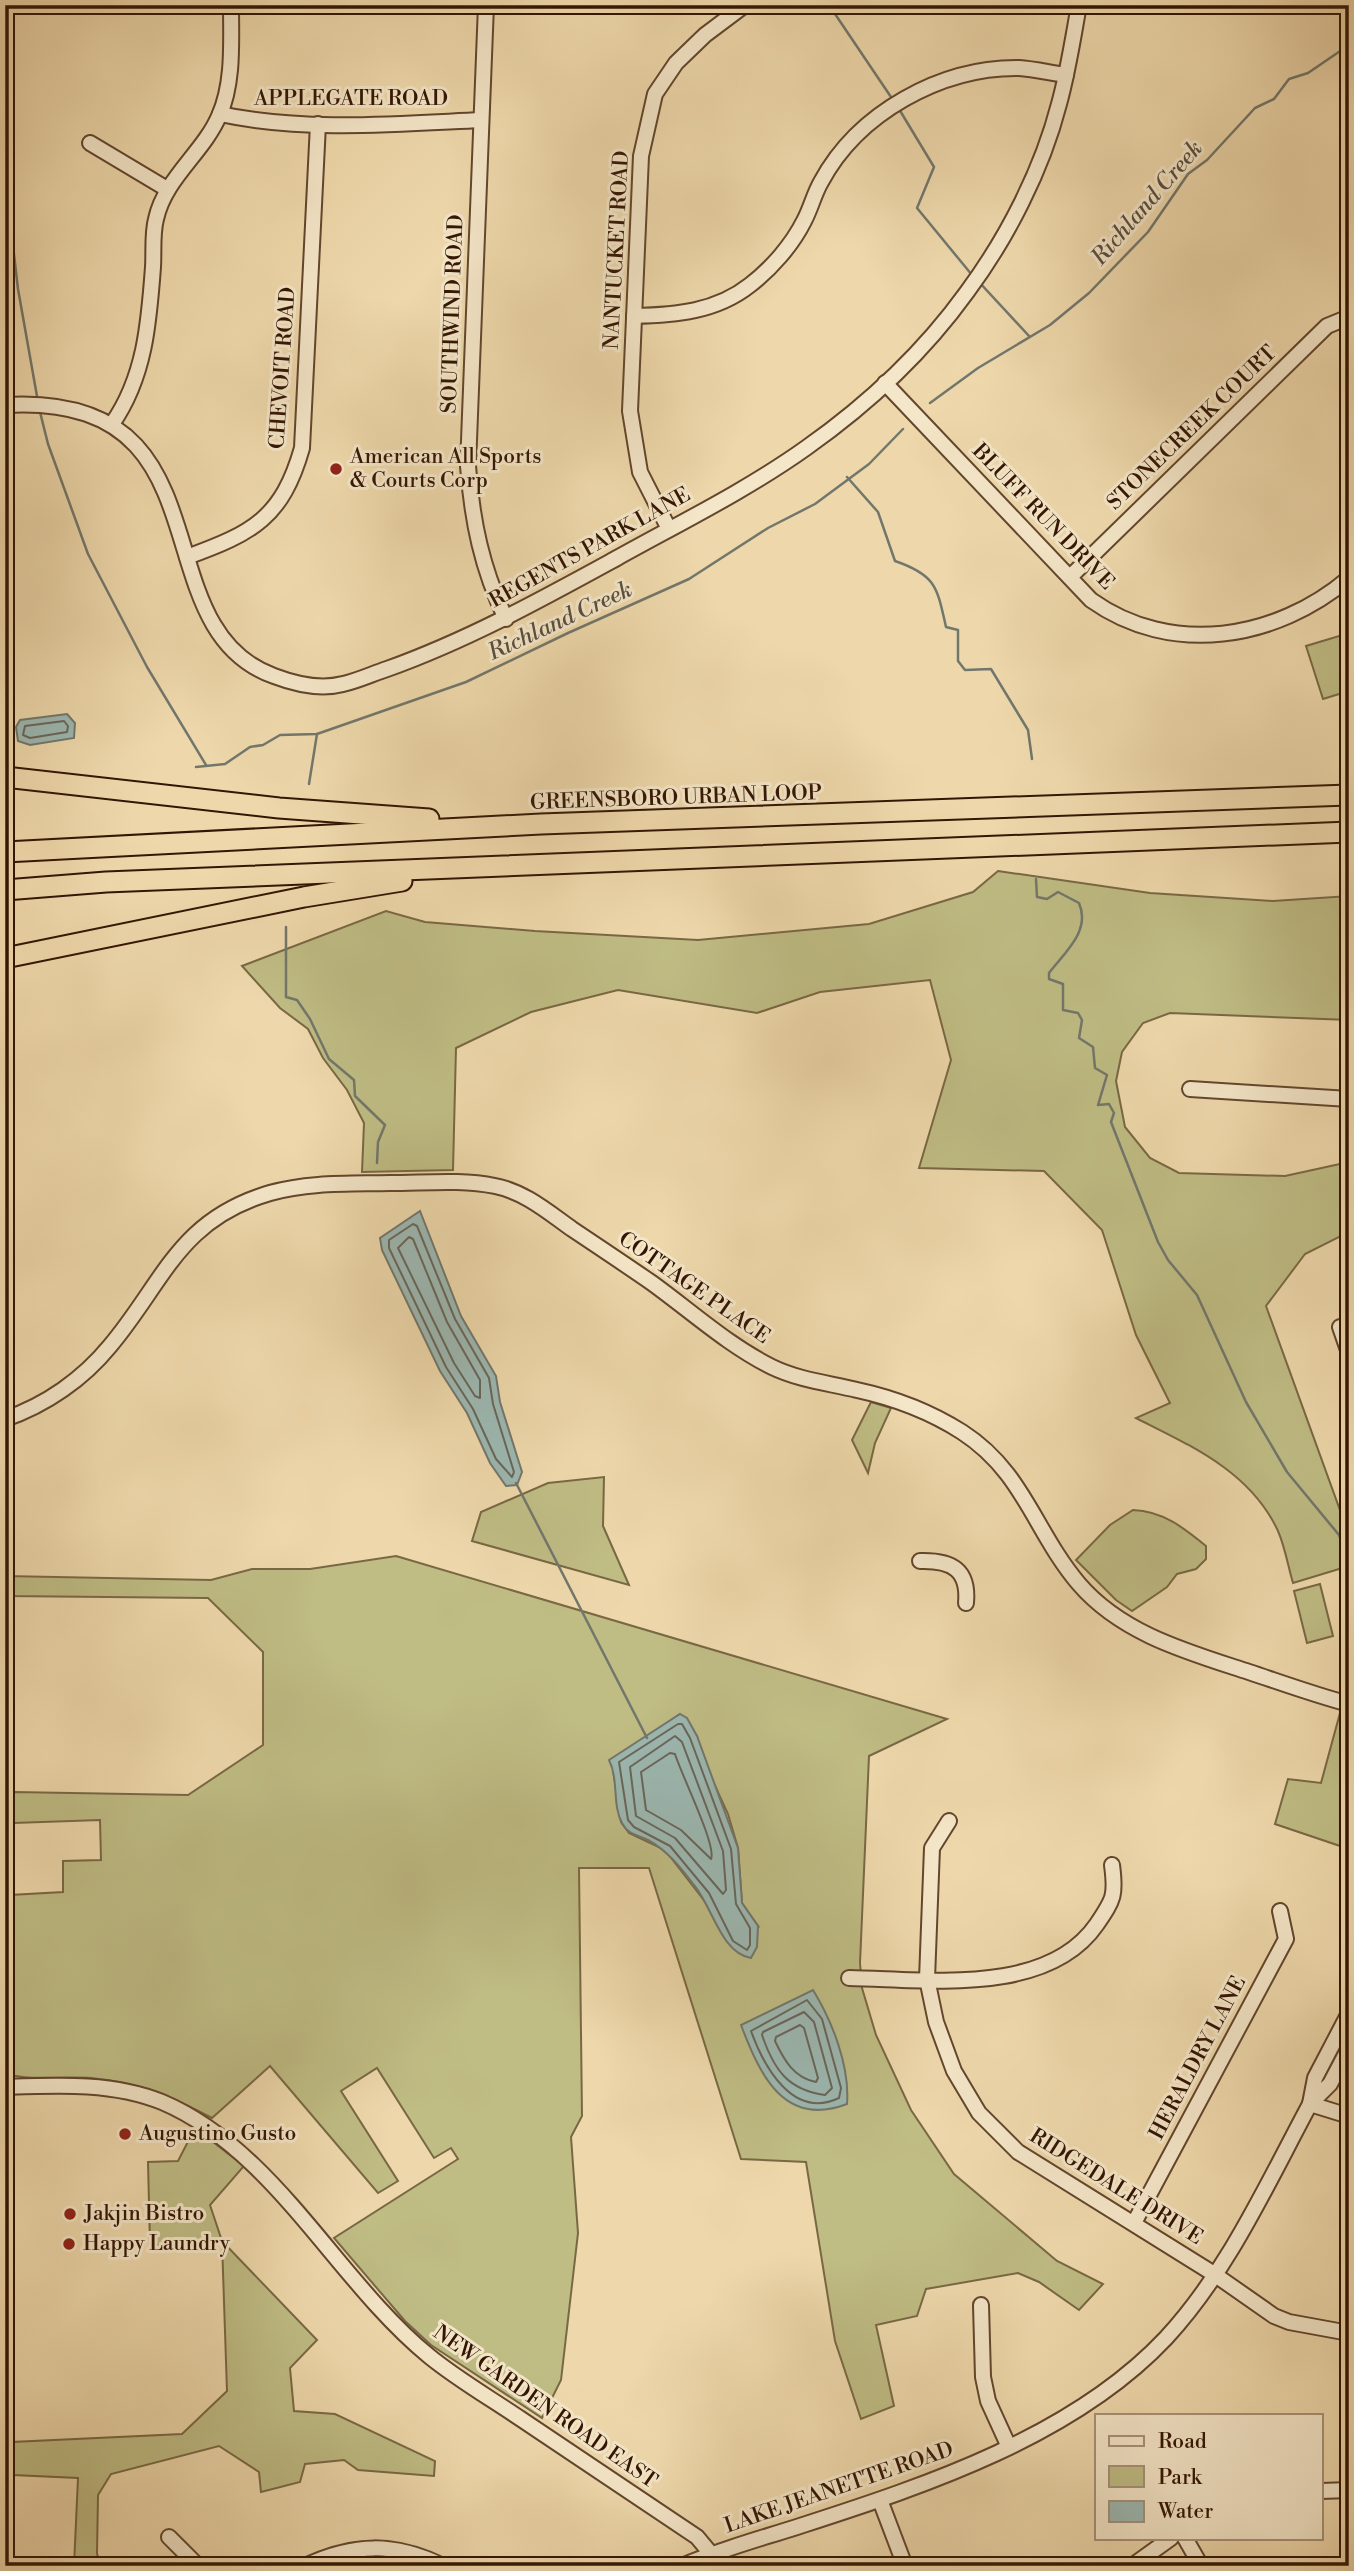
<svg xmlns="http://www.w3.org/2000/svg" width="1354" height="2571" viewBox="0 0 1354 2571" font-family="'Libre Bodoni',serif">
<rect width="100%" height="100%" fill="#eed8ab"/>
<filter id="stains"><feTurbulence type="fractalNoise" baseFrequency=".00286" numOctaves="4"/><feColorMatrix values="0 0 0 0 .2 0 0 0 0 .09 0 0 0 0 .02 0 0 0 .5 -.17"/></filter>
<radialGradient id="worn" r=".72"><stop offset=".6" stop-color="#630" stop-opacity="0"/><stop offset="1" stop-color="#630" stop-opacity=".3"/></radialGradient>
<g fill="#bfbc84" stroke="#796844" stroke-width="2" fill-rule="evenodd">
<path d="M1349,633V691L1323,699L1306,646Z"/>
<path d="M998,871L1150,893L1273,901L1349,896V1020L1170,1013L1143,1023L1122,1052L1116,1081L1125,1127L1150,1158L1179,1173L1285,1176L1349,1162V1232L1305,1254L1266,1306L1349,1535V1566L1293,1583C1288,1566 1285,1547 1278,1531C1250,1471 1191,1446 1136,1418L1170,1403L1136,1335L1102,1230L1044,1171L919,1168L951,1060L930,980L820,992L757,1013L618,990L531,1012L456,1048L453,1170L362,1172L364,1123L347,1090L323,1058L308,1029L280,1008L242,966L386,911L425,922L535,931L698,940L869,924L973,892Z"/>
<path d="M871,1402L891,1408L875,1443L868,1473L852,1440Z"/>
<path d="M604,1477L603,1526L629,1585L472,1541L481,1512L548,1483Z"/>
<path d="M1133,1510C1163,1511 1184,1528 1206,1546V1559L1196,1569L1177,1574L1167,1587L1132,1611L1116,1600L1076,1560L1110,1525Z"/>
<path d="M396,1556L947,1719L869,1756L860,1963L862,1988L876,2035L911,2110L954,2174L1057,2261L1103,2284L1079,2310L1039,2282L1018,2273L926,2289L917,2316L876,2325L894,2406L861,2419L835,2341L806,2162L741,2159L649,1868H579L582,2116L571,2137L578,2233L561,2380L542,2418L431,2345L405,2321L334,2238L458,2159L451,2148L434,2158L377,2068L341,2091L398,2181L378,2193L270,2066L212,2118C173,2097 137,2082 91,2078C62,2076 33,2081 5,2074V1964L10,1895L63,1892V1861L101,1860L100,1820L14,1823V1792L188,1795L263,1745V1652L208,1598L5,1596V1576L211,1580L252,1569H310ZM680,1714L697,1736L704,1762L728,1814L738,1848L742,1903L758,1926L713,1912L665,1850L629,1833L621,1822L613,1770L647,1737Z"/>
<path d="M1320,1584L1333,1636L1307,1643L1294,1591Z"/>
<path d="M1340,1713L1349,1715V1849L1275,1824L1288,1779L1321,1783Z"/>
<path d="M195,2128L244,2166L210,2205L222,2241L317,2340L290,2368L294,2411L335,2414L435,2461L434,2476L358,2470L344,2460L305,2464L300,2482L261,2492L259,2472L219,2446L111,2474L98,2495L97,2554L102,2566H74L78,2478L13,2475L12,2442L182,2434L227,2391L222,2242L150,2245L148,2162L178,2161Z"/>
</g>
<g fill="#9cb8b2" stroke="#72776c" stroke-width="2">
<path d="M67,714L75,723L74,738L30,745L18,741L16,727L20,720Z"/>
<path d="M420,1211L461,1316L496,1376L500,1402L522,1472L517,1485L506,1486L490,1463L467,1413L440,1371L382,1250L380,1238Z"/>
<path d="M680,1714L687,1718L697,1736L738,1848L742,1903L758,1926L757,1947L751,1958C721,1953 713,1908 694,1885C681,1868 668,1851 648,1840C638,1835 628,1835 622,1823C612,1805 619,1780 609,1760Z"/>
<path d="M813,1990C832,2021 850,2066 847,2104C784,2128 760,2075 741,2025Z"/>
</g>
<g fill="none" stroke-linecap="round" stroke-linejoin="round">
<g stroke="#68665a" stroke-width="2">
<path d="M64,721L68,726L67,732L30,738L23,735L25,726Z"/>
<path d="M413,1224L417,1226L455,1319L489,1378L493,1404L514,1472L512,1477L496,1459L473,1409L446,1367L389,1248V1240Z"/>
<path d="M409,1237L413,1239L447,1322L480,1380V1398L475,1396L454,1363L398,1248Z"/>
<path d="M678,1724H682L690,1738L731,1849L736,1904L750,1928V1945L747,1950L733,1941L709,1893L670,1846L634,1827L628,1820L619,1762Z"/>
<path d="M675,1736L682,1742L723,1851L726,1890L723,1894L675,1838L636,1816L630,1767Z"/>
<path d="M670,1753L675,1754C681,1774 717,1846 711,1859L681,1830L646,1810L641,1772Z"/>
<path d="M807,2000L822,2019L841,2088L839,2098C793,2120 764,2067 751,2031Z"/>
<path d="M804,2012L814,2022L832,2088L825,2095C788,2090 774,2070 762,2035L763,2032Z"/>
<path d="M800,2025L804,2028L818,2078L816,2082C794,2078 784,2060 775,2041L776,2037Z"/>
</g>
<g stroke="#72776c" stroke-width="2.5">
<path d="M829,5L893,100"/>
<path d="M899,109L934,167L917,208L972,275"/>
<path d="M5,177L18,289L38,402"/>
<path d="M979,282L1029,336"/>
<path d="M930,403L978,368L1050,325L1089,293L1148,232L1188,174L1207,160L1255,108L1274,99L1289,79L1308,73L1349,45"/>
<path d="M40,412L48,444L88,554L147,667L206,765"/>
<path d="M847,477L878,512L895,561C936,575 937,587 946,627L958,630V661L965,670L991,669L1028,730L1032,759"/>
<path d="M196,767L225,764L250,747L263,745L280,735L317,734L466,682L568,633L689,579L768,528L815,504L869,464L903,429"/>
<path d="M309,784L317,734"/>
<path d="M1036,879L1037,897L1047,899L1058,892L1079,903C1091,931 1065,952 1049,973V979L1063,984V1010L1078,1013L1082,1020L1079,1038L1093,1047L1095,1068L1107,1075L1098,1105L1109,1104L1114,1113L1111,1122L1158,1242L1168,1260L1197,1295L1246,1402L1287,1472L1339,1535L1349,1560"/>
<path d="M286,927V997L297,1000L310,1019L329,1059L354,1080L355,1096L385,1125L378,1142L377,1163"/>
<path d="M516,1483L647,1738"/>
</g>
<defs>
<g id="minor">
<path d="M486,5L468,466C472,521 482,569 506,619"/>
<path d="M220,114C304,132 396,124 481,120"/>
<path d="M90,143L167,189"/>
<path d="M634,316C675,315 716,312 750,285C771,269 792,245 804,221C811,208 814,194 821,182C858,113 941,67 1019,68C1034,69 1051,73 1066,75"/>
<path d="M885,383L1091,600C1171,657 1276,640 1349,578"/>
<path d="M5,405C235,392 137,627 274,676C295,684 320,690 343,684C357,681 372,674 387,669C468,640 542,599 617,558C680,523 747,490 806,448C867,405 923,353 967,292C1007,238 1042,170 1059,104C1068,72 1073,38 1079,5"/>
<path d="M112,424C145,377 149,322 153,267C154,252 152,234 156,219C165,178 203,153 219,116C234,83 231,41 231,5"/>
<path d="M669,529L640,472L630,411L641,156L655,94L676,63L705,35L745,5"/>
<path d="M187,557C253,533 282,518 302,448L318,124"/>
<path d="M1070,577L1327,326L1349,317"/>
<path d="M1190,1089L1349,1099"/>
<path d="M1340,1327L1349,1353"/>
<path d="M5,1419C46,1405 83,1379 110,1346C164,1282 178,1220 270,1193C309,1182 350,1184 390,1183C425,1183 461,1179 495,1186C525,1192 548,1212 572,1229C599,1247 626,1265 652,1283C692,1312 728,1345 772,1367C799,1380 828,1383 857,1390C894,1398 929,1411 962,1432C1024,1472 1034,1531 1079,1584C1122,1634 1188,1652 1249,1672C1282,1683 1315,1695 1349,1704"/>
<path d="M920,1561C952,1560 969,1570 966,1603"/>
<path d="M949,1821L932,1848L927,1979L936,2022L954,2071L979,2113L1018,2152L1214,2274L1274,2316L1289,2322L1349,2333"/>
<path d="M849,1978C926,1979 1047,1997 1097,1924C1114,1899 1116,1895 1112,1865"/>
<path d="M5,2087C57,2085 113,2082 162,2102C275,2150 336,2280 429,2356C457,2379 490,2398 521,2419C579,2458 638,2497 697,2537L712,2555L716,2566"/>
<path d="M1310,2104L1315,2078L1349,2013"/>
<path d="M1310,2104L1349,2116"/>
<path d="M1134,2223L1286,1939L1280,1911"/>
<path d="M981,2305L983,2377L988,2401L1009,2447"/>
<path d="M1321,2491L1349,2490"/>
<path d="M880,2500L905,2566"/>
<path d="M169,2537L198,2566"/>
<path d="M1185,2538L1201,2566"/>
<path d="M305,2566C354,2543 394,2542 443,2566"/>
<path d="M682,2566C721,2549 763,2538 803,2525C927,2485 1074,2436 1166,2338C1228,2271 1267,2184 1310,2104L1330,2084L1349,2048"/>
<path d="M1132,2566L1171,2538"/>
</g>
<g id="highway">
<path d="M5,777L279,808L429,819"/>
<path d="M5,852L541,824L1349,795"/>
<path d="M5,890L106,882L1349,832"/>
<path d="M5,958L304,897L402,881"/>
</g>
</defs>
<use href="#minor" stroke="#62462d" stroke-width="18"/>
<use href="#highway" stroke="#331503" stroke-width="23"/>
<use href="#minor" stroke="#f4e6c8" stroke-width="14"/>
<use href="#highway" stroke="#eed8ab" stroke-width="19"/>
</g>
<g fill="#8f2418" stroke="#f4e6c8" stroke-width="2.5">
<circle cx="336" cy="469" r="7"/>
<circle cx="125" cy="2134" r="7"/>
<circle cx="70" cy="2214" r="7"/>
<circle cx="69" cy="2244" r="7"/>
</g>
<g text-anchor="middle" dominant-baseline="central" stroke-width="6" stroke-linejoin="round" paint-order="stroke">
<g font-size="21" fill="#331503" stroke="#f4e6c8">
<text x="351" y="99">APPLEGATE ROAD</text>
<text transform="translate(617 250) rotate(-87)">NANTUCKET ROAD</text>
<text transform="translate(453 314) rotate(-88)">SOUTHWIND ROAD</text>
<text transform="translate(283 368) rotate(-86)">CHEVOIT ROAD</text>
<text transform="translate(1192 428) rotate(-44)">STONECREEK COURT</text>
<text transform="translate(1043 517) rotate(46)">BLUFF RUN DRIVE</text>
<text transform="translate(590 548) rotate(-29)">REGENTS PARK LANE</text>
<text transform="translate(676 798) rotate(-2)">GREENSBORO URBAN LOOP</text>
<text transform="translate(694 1288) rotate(35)">COTTAGE PLACE</text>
<text transform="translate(1198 2058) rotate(-62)">HERALDRY LANE</text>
<text transform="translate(1116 2187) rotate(32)">RIDGEDALE DRIVE</text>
<text transform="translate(545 2407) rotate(35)">NEW GARDEN ROAD EAST</text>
<text transform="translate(839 2488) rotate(-19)">LAKE JEANETTE ROAD</text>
</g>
<g font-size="21" fill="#331503" stroke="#f4e6c8" text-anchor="start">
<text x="350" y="457">American All Sports<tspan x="350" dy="24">&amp; Courts Corp</tspan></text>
<text x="139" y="2134">Augustino Gusto</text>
<text x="84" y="2214">Jakjin Bistro</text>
<text x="83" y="2244">Happy Laundry</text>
</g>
<g font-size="23" font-style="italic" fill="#584e40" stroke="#f4e6c8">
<text transform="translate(1147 203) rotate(-49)">Richland Creek</text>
<text transform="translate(560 621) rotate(-25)">Richland Creek</text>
</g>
</g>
<rect width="1354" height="2571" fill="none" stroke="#eed8ab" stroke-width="28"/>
<rect x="7" y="7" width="1340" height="2557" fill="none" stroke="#331503" stroke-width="3.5"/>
<rect x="14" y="14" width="1326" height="2543" fill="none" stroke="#331503" stroke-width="2"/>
<rect x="1095" y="2414" width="228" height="126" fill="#f4e6c8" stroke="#a79279" stroke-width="2"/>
<rect x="1109" y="2436" width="35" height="10" fill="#f4e6c8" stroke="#a79279" stroke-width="2"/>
<text x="1158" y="2448" font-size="21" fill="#331503">Road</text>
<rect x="1109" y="2466" width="35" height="21" fill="#bfbc84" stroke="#a79279" stroke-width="2"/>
<text x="1158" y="2484" font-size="21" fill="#331503">Park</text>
<rect x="1109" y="2501" width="35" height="21" fill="#9cb8b2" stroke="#a79279" stroke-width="2"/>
<text x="1158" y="2518" font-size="21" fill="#331503">Water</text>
<rect width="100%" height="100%" filter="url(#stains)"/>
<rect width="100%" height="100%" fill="url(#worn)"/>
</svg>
